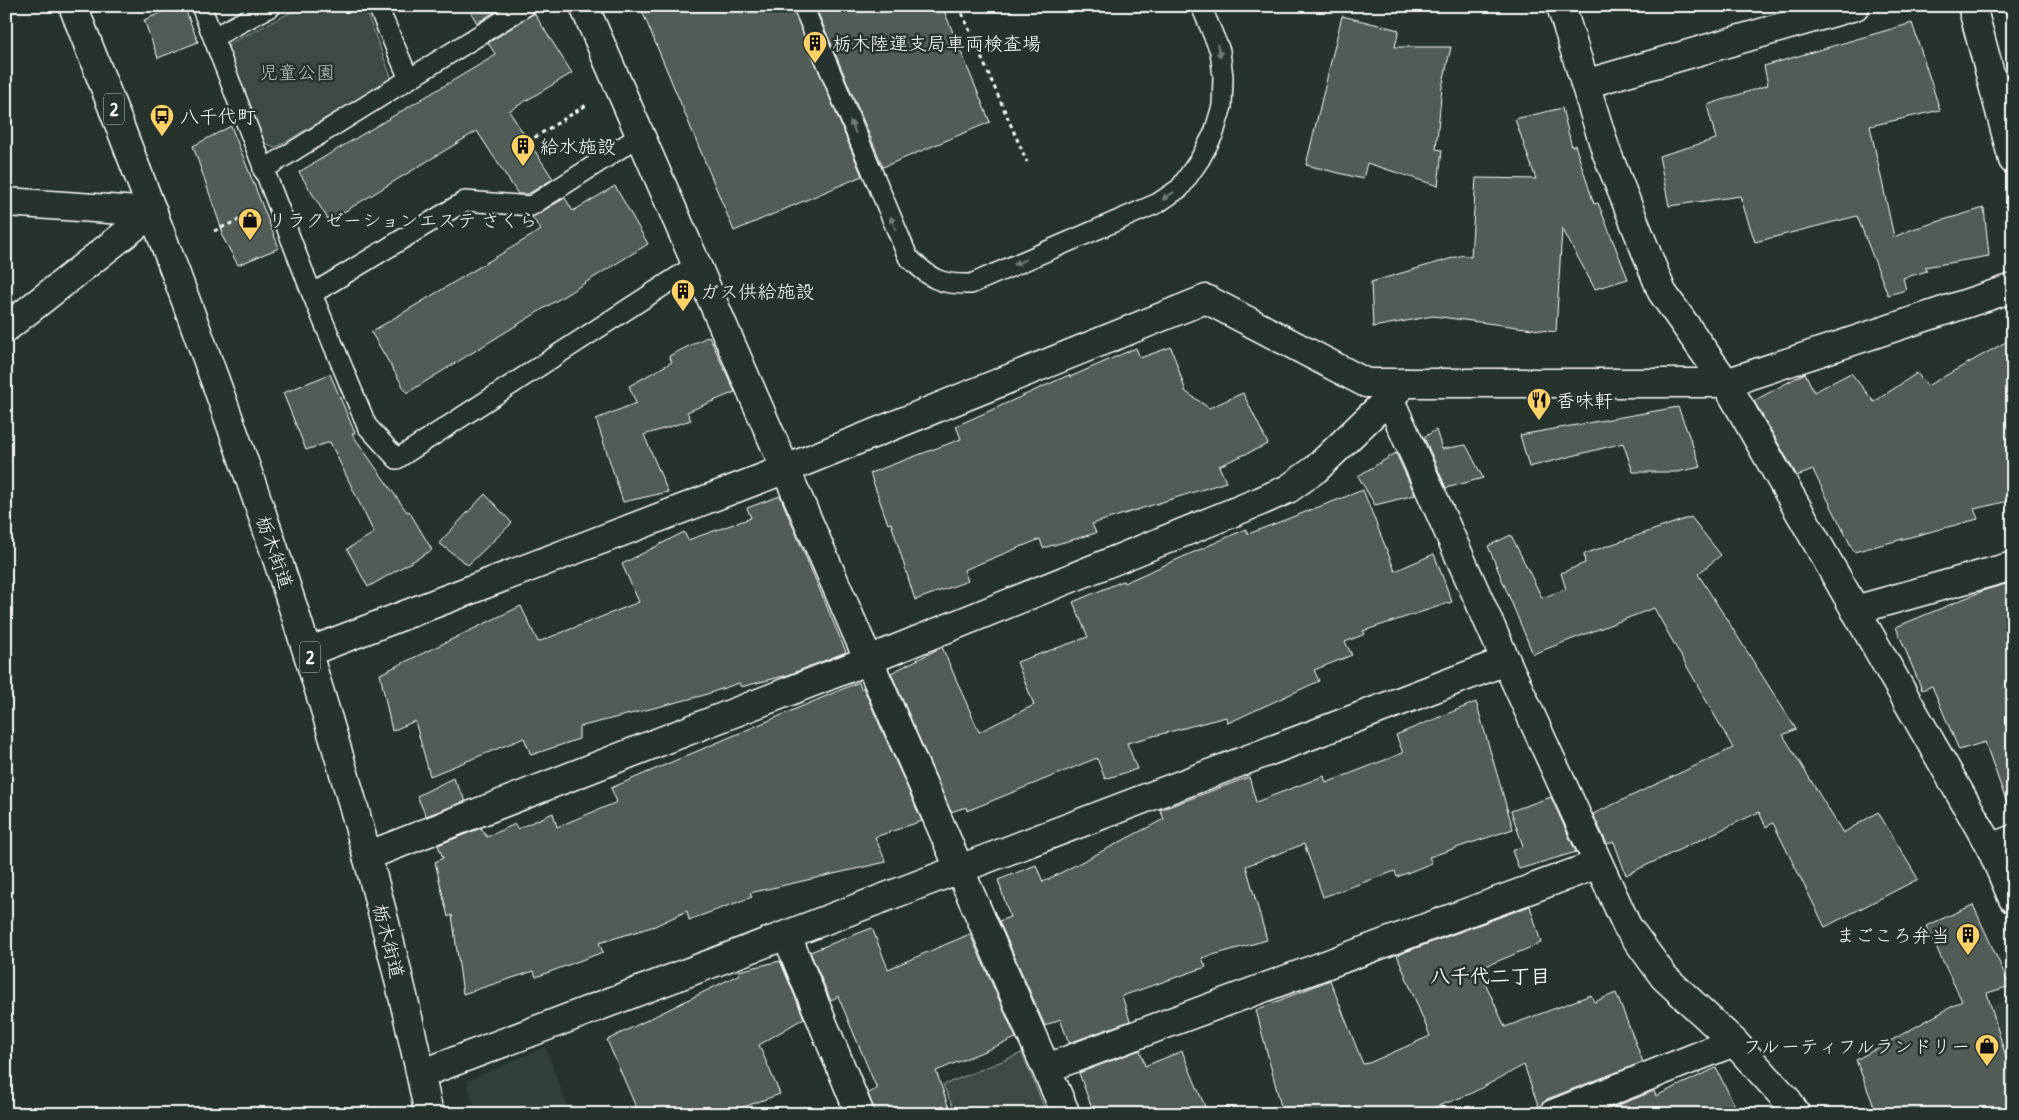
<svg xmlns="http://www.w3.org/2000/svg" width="2019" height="1120" viewBox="0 0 2019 1120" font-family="'Patrick Hand','Klee One',sans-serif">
<rect width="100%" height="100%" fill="#26332d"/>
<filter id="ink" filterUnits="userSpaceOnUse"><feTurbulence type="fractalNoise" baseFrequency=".02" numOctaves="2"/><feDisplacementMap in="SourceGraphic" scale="10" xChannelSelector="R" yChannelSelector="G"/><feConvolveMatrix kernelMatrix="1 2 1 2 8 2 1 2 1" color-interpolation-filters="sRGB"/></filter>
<g filter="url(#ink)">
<g fill="#333f3a">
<path d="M2013,998V1071L1992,1006Z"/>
<path d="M545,1047L570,1114H476L467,1081Z"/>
</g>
<g fill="#3e4944" stroke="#9ea4a2">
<path d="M303,6H364L392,79L275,148L265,144L228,54L229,44Z"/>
<path d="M1022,1053L1047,1114H944L954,1109L943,1085Z"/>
</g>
<g fill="#515c57" stroke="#fff">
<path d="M176,6H184L198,42L158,58L144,20Z"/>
<path d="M467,6H504L477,23Z"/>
<path d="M640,6H792L862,176L734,231Z"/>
<path d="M815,6H942L990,122L883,167Z"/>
<path d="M534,13L572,73L509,111L553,179L528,194H518L477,131L329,221L299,172L496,55L488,43Z"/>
<path d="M1342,16L1399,30L1395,47H1451L1442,87L1436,149L1442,150L1438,186L1367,163L1363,179L1306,165Z"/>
<path d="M1912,23L1940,110L1870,126L1894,237L1913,229L1984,208L1989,256L1925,267L1927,271L1903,278L1906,290L1888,295L1857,216L1755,242L1740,196L1669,206L1659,156L1716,139L1707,105L1768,85L1764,66Z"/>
<path d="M1562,108L1572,147L1575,145L1594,204L1598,203L1628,279L1595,289L1562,228L1556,332L1433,316L1373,327L1371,282L1463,255L1471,257L1476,178L1536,179L1515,119Z"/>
<path d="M231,126L279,248L238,265L221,234L223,233L193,146Z"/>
<path d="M615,186L648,244L407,393L371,332L541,230L532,217L565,198L573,211Z"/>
<path d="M709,336L735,392L687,412L691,420L644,435L668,492L623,502L596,419L636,403L629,386L672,362L669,356Z"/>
<path d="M2013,338V500L1974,509L1978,519L1854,552L1813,470L1797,476L1754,401L1805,373L1814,392L1851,373L1874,402L1917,373L1927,386Z"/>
<path d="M1171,347L1186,392L1209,408L1243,393L1268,444L1219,466L1226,482L1092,524L1096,533L1043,548L1040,539L964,570L968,581L915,600L891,523L888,524L870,473L961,439L956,426L1069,375L1070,377L1136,348L1140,358Z"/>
<path d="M330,374L355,433L352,434L407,512L409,511L432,550L368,587L347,549L374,533L330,442L306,450L283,393Z"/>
<path d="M1678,407L1701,467L1677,472H1633L1623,443L1529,467L1520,435Z"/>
<path d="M1436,430L1442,449L1466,445L1483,478L1446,488L1424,437Z"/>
<path d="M1396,453L1415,495L1375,505L1358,476Z"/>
<path d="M1363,490L1395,571L1434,554L1452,602L1363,631L1365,634L1345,642L1352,655L1314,670L1319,681L1228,723L1226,717L1127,743L1137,769L1105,779L1097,758L967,811L966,807L951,812L891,673L942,647L979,732L1034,705L1017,662L1088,637L1073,602L1123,581L1124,583L1246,529L1248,534Z"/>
<path d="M485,494L512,523L468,565L439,543Z"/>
<path d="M780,496L846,652L788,675L741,687L739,683L701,696L579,727V739L531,755L524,738L430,776L415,721L392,731L380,674L521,606L538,642L639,602L622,564L684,532L688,540L751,518L747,508Z"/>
<path d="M1691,517L1721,555L1698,574L1796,729L1783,735L1843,833L1878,812L1918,879L1825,927L1773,823L1766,827L1759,812L1626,875L1614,842L1607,844L1593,814L1733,748L1654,608L1533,654L1488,546L1511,535L1542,598L1566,589L1561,573L1585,563L1584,554Z"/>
<path d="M2013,582V805L2008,806L1985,742L1959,750L1932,686L1922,690L1896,627L1985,590Z"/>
<path d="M859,682L861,689L863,687L922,821L875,837L886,862L750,893L752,897L689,920L687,911L655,926L599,943L603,952L536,977L534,971L463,994L452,915L448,917L435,862L443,858L438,845L481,828L487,837L515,824L517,829L553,813L557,827L617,802L611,788Z"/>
<path d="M1476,702L1513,829L1429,857L1432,863L1397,877L1395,871L1323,897L1304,844L1246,866L1267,940L1202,958L1206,967L1122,996L1130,1021L1069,1043L1060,1019L1045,1026L999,921L1010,917L998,880L1036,865L1043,882L1164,819L1160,810L1249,777L1256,802L1324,776L1326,783L1403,753L1396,735Z"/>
<path d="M453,778L466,801L426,816L417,796Z"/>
<path d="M1551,797L1576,852L1519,869L1512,851L1523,846L1511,811Z"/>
<path d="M1973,905L2010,986L1987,993L2013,1081V1114H1877L1856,1060L1962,1001L1926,926Z"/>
<path d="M1530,906L1541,943L1479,969L1505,1027L1591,995L1594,1002L1616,993L1643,1062L1547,1099L1539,1108L1524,1065L1470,1094L1417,1114H1283L1256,1010L1330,980L1363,1064L1369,1063L1430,1036L1397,955Z"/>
<path d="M872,928L888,969L970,934L1016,1038L936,1071L951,1114H875L868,1093L877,1089L838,996L831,1001L810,952Z"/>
<path d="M780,961L804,1018L759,1045L780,1094L724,1114H639L607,1040L740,974L739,971Z"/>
<path d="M1140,1050L1145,1066L1182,1051L1208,1114H1094L1079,1073Z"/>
<path d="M1716,1068L1739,1114H1596L1654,1091L1656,1096Z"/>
</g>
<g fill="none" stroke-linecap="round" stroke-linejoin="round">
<defs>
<g id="service">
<path d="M201,6L312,294L367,426L397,459L697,264"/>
<path d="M803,6L908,257C931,279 939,285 971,284L1158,203L1180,188L1200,159L1214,133L1222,106L1223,77L1220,51L1201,6"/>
<path d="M378,7L409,79"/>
<path d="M214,37L272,6"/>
<path d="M263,170L526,6"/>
<path d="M312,294L465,201L531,206L641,135"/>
</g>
<g id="minor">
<path d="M584,6L1066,1114"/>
<path d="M1972,6L2013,160"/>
<path d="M1585,84L1855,6"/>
<path d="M6,202L153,212"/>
<path d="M6,328L153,212"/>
<path d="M1726,383L1991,848L2013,899"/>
<path d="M1389,398L1506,661L1627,926L1664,977L1734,1042L1788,1101L1796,1114"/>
<path d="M1855,610L2013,566"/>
<path d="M308,652L786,469L1206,299L1366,383H1726L2013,288"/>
<path d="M1991,848L2013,839"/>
<path d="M367,856L869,660L1261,501L1288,489L1316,469L1405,383"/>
<path d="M787,936L860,1114"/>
<path d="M1047,1068L1598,864"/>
<path d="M421,1074L1506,661"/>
<path d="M1553,1114L1734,1042"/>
</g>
<path id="tertiary" d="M1561,6L1606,151L1662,292L1726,383"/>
<path id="primary" d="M73,6C215,367 351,733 429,1114"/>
</defs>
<use href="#service" stroke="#fff" stroke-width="22"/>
<use href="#minor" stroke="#fff" stroke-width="31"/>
<use href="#tertiary" stroke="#fff" stroke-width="31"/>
<use href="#primary" stroke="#fff" stroke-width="31"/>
<g stroke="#fff" stroke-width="3" stroke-dasharray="4 4" stroke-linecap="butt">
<path d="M959,6L1027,162"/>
<path d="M521,146L588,104"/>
<path d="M214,231L248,216"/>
</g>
<use href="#service" stroke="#26332d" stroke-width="19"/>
<use href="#minor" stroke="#26332d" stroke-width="28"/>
<use href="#tertiary" stroke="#26332d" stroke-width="28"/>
<use href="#primary" stroke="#26332d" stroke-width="28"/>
</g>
<defs><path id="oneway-solid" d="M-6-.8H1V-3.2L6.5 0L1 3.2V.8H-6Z" transform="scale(1.25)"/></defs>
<g fill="#727a76">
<use href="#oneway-solid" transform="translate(1219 51) rotate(75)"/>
<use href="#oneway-solid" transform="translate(853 127) rotate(-113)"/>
<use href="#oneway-solid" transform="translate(1168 196) rotate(147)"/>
<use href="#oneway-solid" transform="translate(893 223) rotate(-112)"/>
<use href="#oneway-solid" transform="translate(1020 262) rotate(156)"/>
</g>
</g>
<defs>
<symbol id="building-pin" viewBox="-11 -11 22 30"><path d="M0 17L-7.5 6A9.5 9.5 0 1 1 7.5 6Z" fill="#ffd166" stroke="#26332d"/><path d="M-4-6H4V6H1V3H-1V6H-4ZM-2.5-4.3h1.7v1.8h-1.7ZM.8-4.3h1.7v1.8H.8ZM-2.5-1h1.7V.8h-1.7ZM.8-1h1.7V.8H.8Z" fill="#111"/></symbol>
<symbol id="bus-pin" viewBox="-11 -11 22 30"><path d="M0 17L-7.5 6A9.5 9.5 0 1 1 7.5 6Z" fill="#ffd166" stroke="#26332d"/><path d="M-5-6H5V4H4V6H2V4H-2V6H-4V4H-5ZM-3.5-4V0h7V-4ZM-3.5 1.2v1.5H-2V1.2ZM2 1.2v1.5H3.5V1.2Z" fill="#111"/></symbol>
<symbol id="shop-pin" viewBox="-11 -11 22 30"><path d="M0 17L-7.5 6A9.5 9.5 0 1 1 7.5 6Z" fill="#ffd166" stroke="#26332d"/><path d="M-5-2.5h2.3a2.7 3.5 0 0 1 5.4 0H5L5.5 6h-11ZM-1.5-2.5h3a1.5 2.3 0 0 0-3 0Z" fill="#111"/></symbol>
<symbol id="restaurant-pin" viewBox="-11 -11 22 30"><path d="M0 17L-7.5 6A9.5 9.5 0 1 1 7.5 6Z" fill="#ffd166" stroke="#26332d"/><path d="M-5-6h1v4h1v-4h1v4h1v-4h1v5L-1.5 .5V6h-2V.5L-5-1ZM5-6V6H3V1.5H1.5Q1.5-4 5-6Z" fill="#111"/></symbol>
</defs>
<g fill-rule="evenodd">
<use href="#building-pin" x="801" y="29" width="28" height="38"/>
<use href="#bus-pin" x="148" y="102" width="28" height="38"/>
<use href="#building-pin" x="509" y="132" width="28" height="38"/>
<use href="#shop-pin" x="236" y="206" width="28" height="38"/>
<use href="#building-pin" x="669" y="277" width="28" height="38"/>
<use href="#restaurant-pin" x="1525" y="386" width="28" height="38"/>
<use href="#building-pin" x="1954" y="921" width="28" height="38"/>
<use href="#shop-pin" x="1973" y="1032" width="28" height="38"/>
</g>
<g text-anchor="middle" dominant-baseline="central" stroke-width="5" stroke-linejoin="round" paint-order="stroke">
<g fill="#26332d" stroke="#bec2c0" stroke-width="1">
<rect x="104" y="93.5" width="20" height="31" rx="4"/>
<rect x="300" y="641.5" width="20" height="31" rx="4"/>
</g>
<g font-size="18" font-weight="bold" fill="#fff">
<text x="114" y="109">2</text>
<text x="310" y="657">2</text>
</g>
<g font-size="19" fill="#fff" stroke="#26332d" text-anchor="start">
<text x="832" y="43">栃木陸運支局車両検査場</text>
<text x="180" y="116">八千代町</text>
<text x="540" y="146">給水施設</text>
<text x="268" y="220">リラクゼーションエステ さくら</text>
<text x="700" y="291">ガス供給施設</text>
<text x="1556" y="400">香味軒</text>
<text x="1950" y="935" text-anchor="end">まごころ弁当</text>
<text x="1970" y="1046" text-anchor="end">フルーティフルランドリー</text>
</g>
<g font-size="19" fill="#bbbfbe" stroke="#26332d">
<text x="297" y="72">児童公園</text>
</g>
<g font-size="19" fill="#fff" stroke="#26332d">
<text transform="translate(275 552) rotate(71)">栃木街道</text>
<text transform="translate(389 941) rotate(76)">栃木街道</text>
</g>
<g font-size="20" font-weight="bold" fill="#fff" stroke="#26332d">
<text x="1490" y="975">八千代二丁目</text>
</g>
</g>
<rect width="2019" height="1120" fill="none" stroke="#26332d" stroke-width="25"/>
<rect x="12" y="12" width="1994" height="1095" fill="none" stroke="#fff" stroke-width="2" filter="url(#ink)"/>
</svg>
